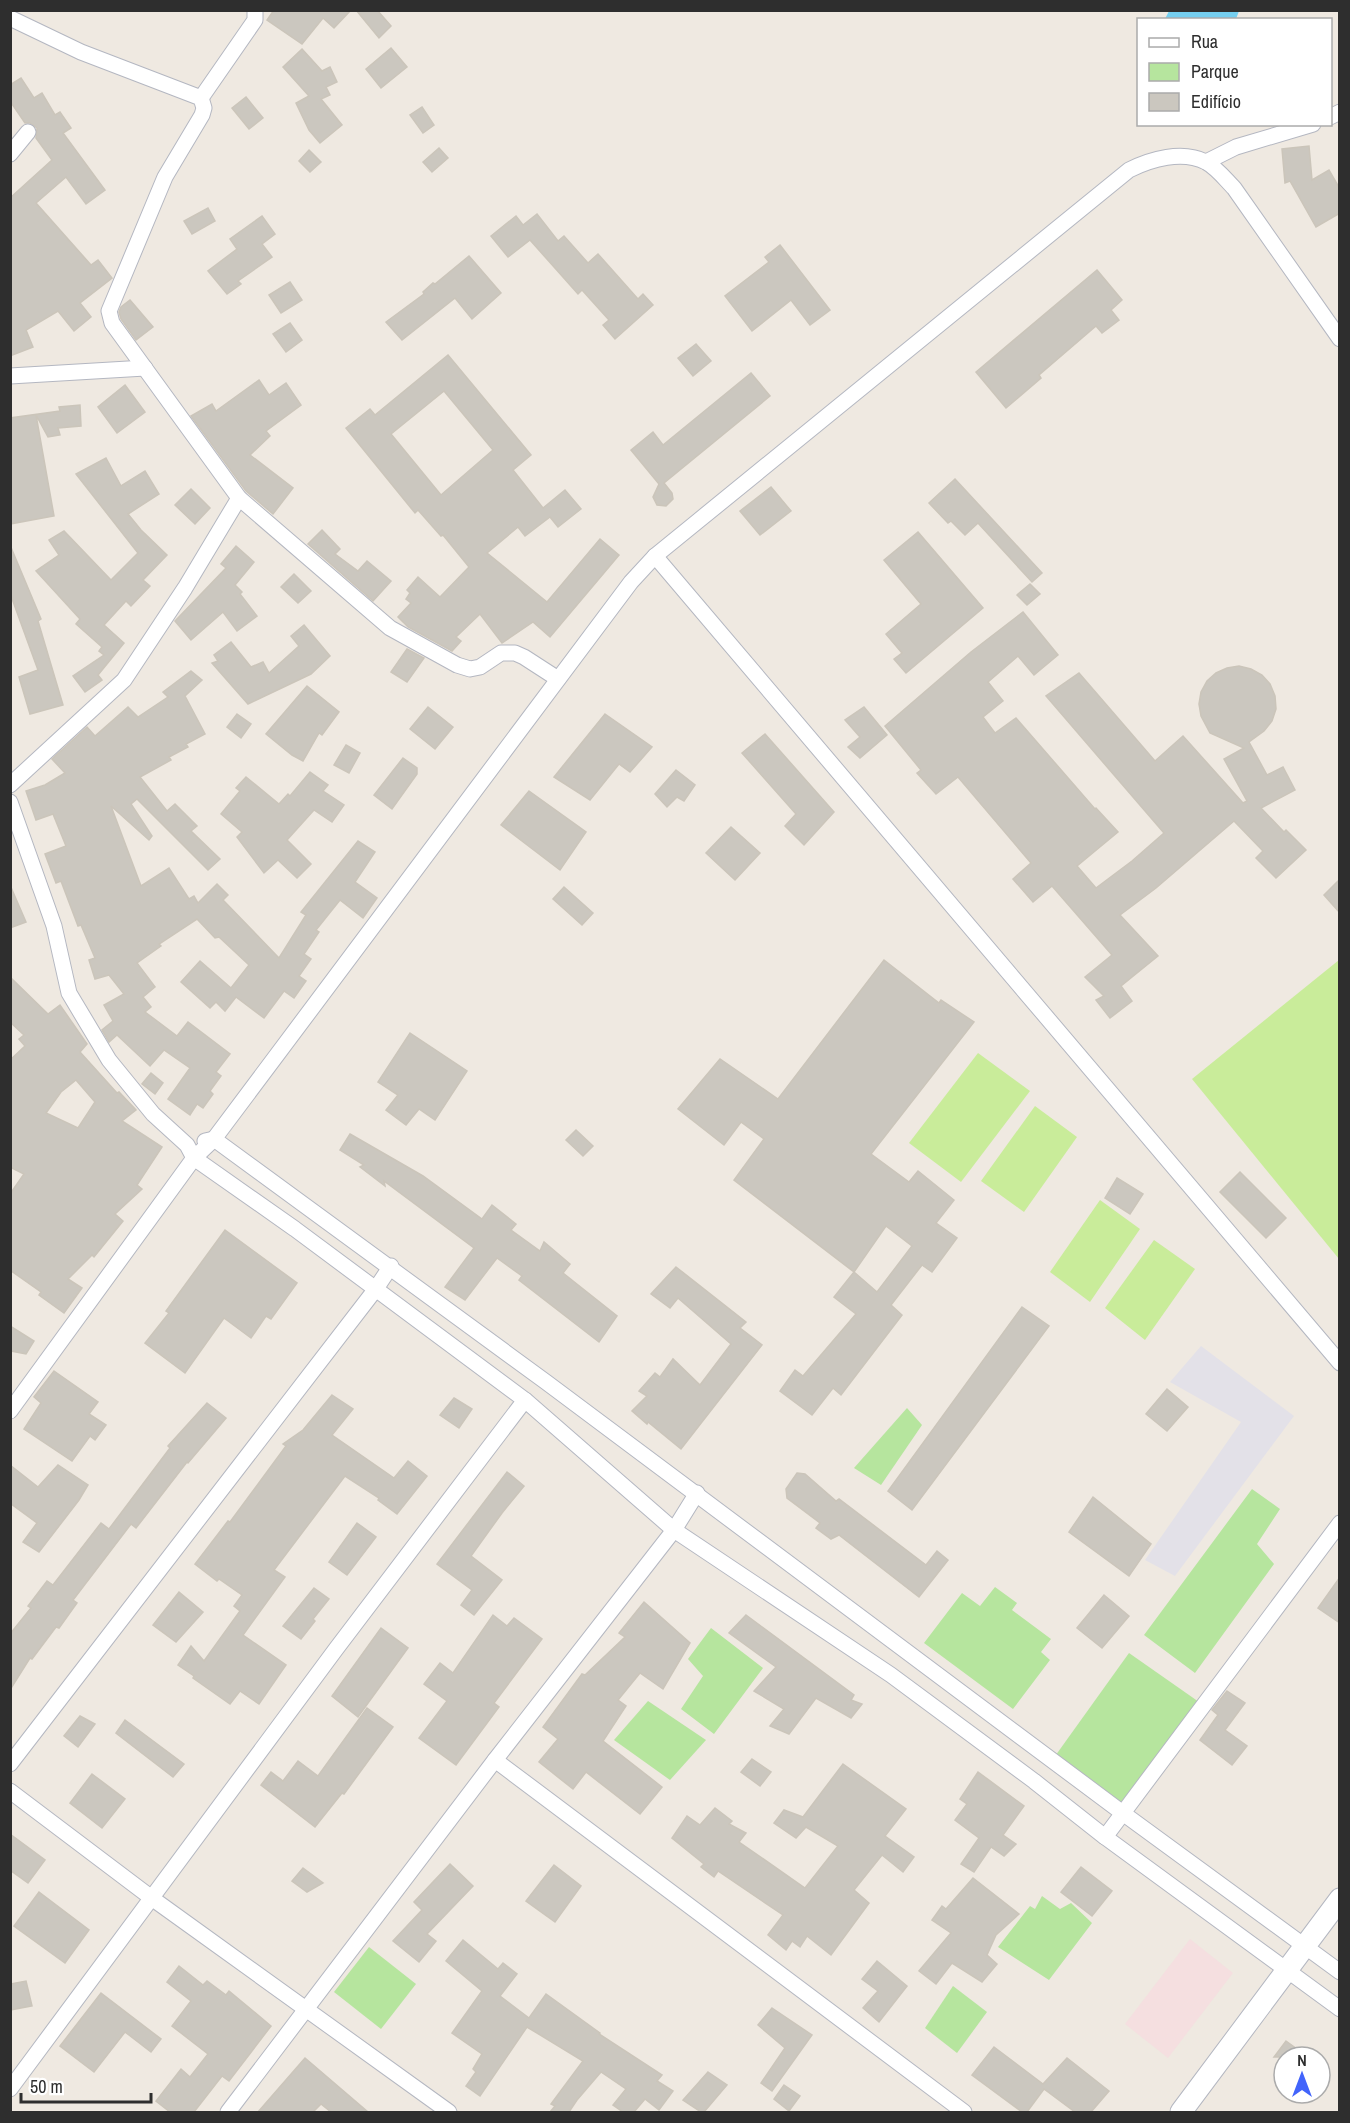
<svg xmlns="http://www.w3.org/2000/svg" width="1350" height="2123" viewBox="0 0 1350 2123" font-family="'Archivo Narrow',sans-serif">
<rect width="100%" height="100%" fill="#efe9e1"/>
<path fill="#e3e1e8" d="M1201,1346L1294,1416L1175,1576L1145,1560L1241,1422L1170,1382Z"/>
<path fill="#f5dfe0" d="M1190,1939L1233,1973L1168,2058L1125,2024Z"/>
<g fill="#b6e59e">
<path d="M907,1408L922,1425L881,1485L854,1468Z"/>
<path d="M1252,1489L1280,1509L1257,1544L1274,1564L1195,1673L1144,1635Z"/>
<path d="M995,1587L1017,1603L1012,1610L1051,1639L1041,1652L1050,1660L1013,1709L924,1643L962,1593L980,1606Z"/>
<path d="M711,1628L763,1668L714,1734L681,1709L703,1676L688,1659Z"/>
<path d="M1129,1653L1199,1702L1123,1809L1053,1759Z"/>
<path d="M648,1701L706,1740L670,1780L614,1740Z"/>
<path d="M1042,1896L1060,1909L1071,1903L1092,1923L1049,1980L998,1947L1030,1906L1035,1909Z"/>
<path d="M369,1947L416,1984L381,2029L334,1992Z"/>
<path d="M953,1986L987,2012L957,2053L925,2028Z"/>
</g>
<g fill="#c9ec9a">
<path d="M1339,960H1340L1339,1259L1192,1079Z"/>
<path d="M978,1053L1030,1091L961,1182L909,1143Z"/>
<path d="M1035,1106L1077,1137L1024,1212L981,1181Z"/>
<path d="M1100,1200L1140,1229L1090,1302L1050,1272Z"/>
<path d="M1154,1240L1195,1269L1145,1340L1105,1308Z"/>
</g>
<path fill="#75cff0" d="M1169,11V10L1239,11L1236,19H1165Z"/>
<g fill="#cbc7bf" stroke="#cbc5ba" stroke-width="1.5" fill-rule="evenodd">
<path d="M274,10H351L334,28L323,18L302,44L267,20Z"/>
<path d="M356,10H377L391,26L379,38Z"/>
<path d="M391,48L407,67L381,88L366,69Z"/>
<path d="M302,49L322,71L330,67L337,82L326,87L330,95L321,99L342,125L320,143L309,130L296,103L309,96L283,67Z"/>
<path d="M21,78L34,98L42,93L55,115L60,112L71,128L63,133L105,190L86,204L66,177L36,203L91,265L98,260L112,278L80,303L91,317L74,331L58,311L26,330L33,347L10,356V198L52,160L36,138L37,128L30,123H25L10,101V85Z"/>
<path d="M246,97L263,118L249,129L232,108Z"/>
<path d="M422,107L434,125L423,133L410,115Z"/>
<path d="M1309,146L1312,180L1329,170L1340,189V213L1316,227L1290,181L1285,183L1282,149Z"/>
<path d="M439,148L448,158L432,172L423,162Z"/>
<path d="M309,150L321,162L310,172L299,161Z"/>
<path d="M208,208L215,221L192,234L184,221Z"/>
<path d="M537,214L558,241L564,236L588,263L598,254L638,299L643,294L653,305L615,339L603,325L609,320L582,290L578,294L530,240L508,257L491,236L516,216L523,225Z"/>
<path d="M262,216L275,234L262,244L272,257L238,281L241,284L227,294L208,271L237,249L230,239Z"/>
<path d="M780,245L830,310L810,325L791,300L752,331L725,296L769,262L765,257Z"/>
<path d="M469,256L501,293L472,319L455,298L402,340L386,322L424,294L423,292L433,283L435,284Z"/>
<path d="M1097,270L1122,300L1111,310L1119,320L1102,333L1096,326L1039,375L1041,378L1006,408L976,372Z"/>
<path d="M290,282L302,300L281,313L269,295Z"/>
<path d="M130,300L153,327L136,340L121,319L119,312L121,307Z"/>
<path d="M290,323L302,340L286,352L273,334Z"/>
<path d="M696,344L711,361L693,376L678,358Z"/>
<path d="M448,355L531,455L513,470L543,508L565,490L581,509L558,527L550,517L525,536L518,527L487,553L547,602L600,539L619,555L550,637L533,622L502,643L480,614L456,637L461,641L452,651L408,627L398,617L411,603L406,599L410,593L407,590L418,577L440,597L469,567L443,535L441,536L418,510L415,513L346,428L370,409L375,415ZM444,391L493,450L441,495L391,434Z"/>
<path d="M751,373L770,396L664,483L672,493L673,499L666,506L657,505L653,497L659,484L631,450L653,432L663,445Z"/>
<path d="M259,380L269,395L286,383L301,405L266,431L270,436L250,455L293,488L273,514L246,491L191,416L212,404L216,411Z"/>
<path d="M125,385L145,412L117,433L98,407Z"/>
<path d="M80,405L81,426L58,428L60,435L48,437L36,415L54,516L10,524V418L60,411L59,407Z"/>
<path d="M106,458L121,486L145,471L159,494L128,514L141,530L167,555L143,580L150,586L131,606L126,601L104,625L124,643L98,675L102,680L85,692L73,676L104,655L99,651L102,647L76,624L80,619L36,571L59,555L49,540L64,531L111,580L138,553L76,474Z"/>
<path d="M955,479L1042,573L1032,582L978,523L965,535L951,521L948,523L929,503Z"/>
<path d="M771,487L791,511L760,535L740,511Z"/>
<path d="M191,489L210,508L195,524L175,505Z"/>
<path d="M322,530L340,549L335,554L358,571L367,561L391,581L373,601L308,544Z"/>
<path d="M918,532L983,608L906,673L894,659L902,653L886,634L921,604L884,560Z"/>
<path d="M10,545L41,619L38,621L63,705L30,714L19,677L38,670L10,593Z"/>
<path d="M236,546L254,562L235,585L242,592L240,594L257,616L237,631L223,612L191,640L175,621L226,568L221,564Z"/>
<path d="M294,574L311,591L298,603L281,587Z"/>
<path d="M1030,584L1040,594L1027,605L1017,595Z"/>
<path d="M1023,612L1058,655L1034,675L1018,656L988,682L1003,701L983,717L995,733L1016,718L1095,809L1096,808L1118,832L1077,866L1096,888L1132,861L1164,833L1046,696L1079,673L1155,761L1183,736L1243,803L1247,801L1224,759L1244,748L1210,733L1201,716L1199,704L1201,692L1207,681L1216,673L1227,668L1239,666L1251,669L1262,675L1270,684L1275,696L1276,709L1272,721L1264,731L1249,742L1267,775L1283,767L1295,790L1261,808L1284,832L1286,830L1306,850L1276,878L1256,858L1263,851L1234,821L1156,888L1120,915L1158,956L1121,986L1132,1001L1110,1018L1096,1000L1104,996L1085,977L1112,955L1052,886L1033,902L1013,879L1031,863L958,777L936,794L917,773L921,770L885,726L971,652Z"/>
<path d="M304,625L330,656L311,674L248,704L212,663L218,661L214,655L231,642L251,667L263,662L269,673L299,646L291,636Z"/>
<path d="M407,649L424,658L407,682L391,672Z"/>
<path d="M191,671L202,680L185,696L205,734L186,744L188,747L169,757L171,760L140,777L167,811L175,804L197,826L191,831L220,859L208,870L137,799L131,804L152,836L149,840L111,806L141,886L169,868L189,899L194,896L198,903L217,884L228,895L223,900L279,958L306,915L301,912L358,841L375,852L355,882L377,898L363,918L340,900L316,930L319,932L304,954L311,959L299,976L306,981L294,998L284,991L264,1018L236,997L225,1011L216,1002L210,1008L181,982L200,961L231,988L249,965L219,937L215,938L197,919L159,944L161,946L137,963L155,987L143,997L151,1007L145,1012L177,1036L188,1022L230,1054L216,1072L221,1076L210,1091L213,1094L203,1108L197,1104L190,1115L168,1099L190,1068L164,1050L150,1066L117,1035L109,1042L102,1030L113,1021L104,1005L124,994L109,975L95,979L89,960L95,958L81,925L78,926L61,881L56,883L45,854L66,846L53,814L36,820L26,791L45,785L65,773L52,759L87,727L95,736L128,707L138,717L168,697L163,692Z"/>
<path d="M307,686L339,712L322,735L319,733L303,761L292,755L266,734Z"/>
<path d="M428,707L453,727L435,749L410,729Z"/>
<path d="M864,707L887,735L860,758L848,747L860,737L845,720Z"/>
<path d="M237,714L251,724L241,738L227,727Z"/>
<path d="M605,714L652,747L630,772L619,764L590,800L554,777Z"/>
<path d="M765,734L834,812L804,845L785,826L796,814L742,753Z"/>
<path d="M346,745L360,753L349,773L334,765Z"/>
<path d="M403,758L417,768V774L392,809L374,795Z"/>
<path d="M676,770L695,785L684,801L677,797L667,807L655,794Z"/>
<path d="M310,772L328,785L323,791L344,805L332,822L314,810L287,840L311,864L297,878L278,860L264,873L237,837L242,832L221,814L240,791L236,788L246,777L279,804L288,794L290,796Z"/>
<path d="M529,791L586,832L560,870L501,825Z"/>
<path d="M731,827L760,853L735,880L706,853Z"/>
<path d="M1340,879V913L1324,895Z"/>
<path d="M10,885L26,922L10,928Z"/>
<path d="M564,887L593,913L582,925L553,899Z"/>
<path d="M884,960L939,1003L941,1000L974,1022L871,1154L909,1182L918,1171L954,1200L936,1223L957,1238L932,1272L922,1265L891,1305L902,1315L841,1395L833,1388L812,1415L780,1391L795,1370L803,1376L856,1314L834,1297L854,1272L734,1180L764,1139L741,1122L724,1145L678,1109L720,1059L778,1099ZM886,1226L912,1246L877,1292L854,1272Z"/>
<path d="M10,977L48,1014L60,1005L87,1044L80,1052L117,1093L119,1092L136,1110L122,1121L162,1147L137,1185L142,1189L115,1214L123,1221L94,1257L92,1255L68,1279L82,1288L64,1313L39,1295L41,1292L10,1270V1194L24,1174L10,1167V1060L25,1046L19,1039L24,1035L10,1022ZM76,1080L95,1102L78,1128L46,1113L61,1092Z"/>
<path d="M410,1033L467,1071L435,1120L419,1109L406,1125L386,1110L398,1095L378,1082Z"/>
<path d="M151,1073L163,1083L155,1094L142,1084Z"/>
<path d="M576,1130L593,1146L583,1156L566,1140Z"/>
<path d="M350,1134L423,1176L482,1219L492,1205L516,1224L511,1230L540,1251L544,1242L570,1264L563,1273L617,1316L599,1342L519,1280L522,1276L497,1258L465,1300L445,1287L474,1248L384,1181L385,1186L360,1167L364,1165L340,1150Z"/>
<path d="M1240,1172L1286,1218L1266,1238L1220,1192Z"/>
<path d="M1117,1178L1143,1194L1130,1214L1105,1198Z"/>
<path d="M225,1230L297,1283L271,1319L266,1316L251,1338L224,1318L185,1373L145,1343L169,1313L166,1311Z"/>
<path d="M676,1267L746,1322L740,1328L762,1345L681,1449L648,1422L647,1424L632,1411L647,1396L639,1391L655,1373L660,1377L673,1359L700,1385L731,1344L678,1298L670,1308L651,1294Z"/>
<path d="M1022,1307L1049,1326L912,1510L888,1491Z"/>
<path d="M10,1326L34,1341L26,1354L10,1351Z"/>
<path d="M54,1371L98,1402L89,1414L106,1425L95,1440L90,1436L72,1461L24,1429L41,1403L34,1397Z"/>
<path d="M1167,1389L1188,1407L1167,1431L1146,1414Z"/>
<path d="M332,1395L353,1409L332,1435L394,1478L408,1461L427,1476L397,1514L378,1500L379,1498L345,1476L274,1570L285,1577L243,1635L286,1665L259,1704L240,1691L230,1704L193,1678L194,1676L178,1665L191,1646L204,1661L240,1611L234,1606L242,1595L219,1579L217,1581L195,1564L228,1521L230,1522L286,1446L283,1444L303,1430Z"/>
<path d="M454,1398L472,1409L459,1428L440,1415Z"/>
<path d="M207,1403L226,1418L188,1463L187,1462L136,1528L131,1524L73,1600L77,1603L59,1628L56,1627L32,1659L30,1658L10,1690V1634L31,1608L28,1606L47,1581L53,1585L101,1523L109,1529L170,1448L168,1446Z"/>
<path d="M10,1465L38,1487L58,1465L88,1485L79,1500L39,1552L23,1542L37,1523L10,1503Z"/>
<path d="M507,1472L524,1486L502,1513L471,1556L502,1580L474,1615L461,1605L472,1590L437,1564Z"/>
<path d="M797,1473L805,1474L836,1501L839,1499L926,1565L937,1551L948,1560L919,1597L839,1535L831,1539L816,1528L820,1523L787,1498L786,1489Z"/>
<path d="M1093,1497L1151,1544L1129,1576L1069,1532Z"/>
<path d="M357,1523L376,1537L347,1575L329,1562Z"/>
<path d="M1340,1577V1623L1318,1608Z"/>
<path d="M314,1588L329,1599L313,1619L315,1621L301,1639L283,1626Z"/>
<path d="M179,1592L203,1612L176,1642L153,1625Z"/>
<path d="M1104,1595L1129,1616L1102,1648L1077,1628Z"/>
<path d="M644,1602L690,1643L663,1689L640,1673L618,1700L626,1706L603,1741L662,1787L640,1814L586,1772L573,1789L539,1762L558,1739L543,1727L582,1674L585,1675L625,1637L619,1633Z"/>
<path d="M493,1615L507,1626L514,1618L542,1639L494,1703L499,1707L456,1765L419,1738L447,1701L424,1684L440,1663L453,1673Z"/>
<path d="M746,1615L854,1695L851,1700L862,1704L851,1718L816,1698L789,1734L770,1726L784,1709L754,1691L776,1667L729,1633Z"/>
<path d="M381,1628L408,1648L358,1717L332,1696Z"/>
<path d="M1227,1691L1245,1703L1225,1730L1247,1746L1232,1765L1200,1740L1218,1715L1212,1710Z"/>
<path d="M367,1708L393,1727L344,1794L342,1793L315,1827L261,1785L271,1772L283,1781L298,1761L318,1776Z"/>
<path d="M80,1716L95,1724L78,1747L64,1736Z"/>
<path d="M125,1720L184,1764L173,1777L116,1733Z"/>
<path d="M752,1759L771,1772L760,1786L741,1772Z"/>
<path d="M843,1764L906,1809L885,1836L914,1857L903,1872L882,1855L854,1890L869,1903L831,1955L807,1936L800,1947L792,1941L786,1950L768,1935L783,1915L718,1871L714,1877L701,1867L704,1864L672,1838L687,1816L700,1825L715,1808L732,1821L729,1824L746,1833L739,1842L805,1888L838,1846L806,1827L796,1838L774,1823L784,1810L803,1817Z"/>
<path d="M978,1772L1024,1806L1003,1835L1016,1844L1004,1856L991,1847L974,1872L961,1864L979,1838L955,1820L967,1804L960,1799Z"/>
<path d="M92,1774L125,1799L102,1828L70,1803Z"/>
<path d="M10,1834L45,1860L28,1883L10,1870Z"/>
<path d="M450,1864L473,1886L427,1934L436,1941L419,1962L393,1941L422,1910L414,1902Z"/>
<path d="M554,1865L581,1886L555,1922L526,1901Z"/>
<path d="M1081,1867L1112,1891L1092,1916L1061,1892Z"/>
<path d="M303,1868L323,1883L307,1892L292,1881Z"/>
<path d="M973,1878L1019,1914L996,1935L987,1955L997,1964L982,1982L952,1963L936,1984L919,1971L951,1933L932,1920L942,1906L946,1909Z"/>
<path d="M39,1892L89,1930L65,1963L14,1926Z"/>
<path d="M463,1940L498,1969L503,1963L517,1974L500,1996L529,2018L546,1994L600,2033L599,2034L662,2075L657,2081L673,2091L659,2110L645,2099L634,2112H623L613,2105L626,2089L601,2072L577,2100L569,2112H550L555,2106L551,2104L583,2061L527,2027L480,2096L466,2086L476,2072L473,2069L482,2054L452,2033L482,1991L446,1961Z"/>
<path d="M877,1961L907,1986L879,2022L863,2008L878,1991L862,1979Z"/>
<path d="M179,1966L203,1985L207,1981L226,1995L229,1991L271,2026L229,2081L222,2076L194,2112H170L156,2101L181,2069L190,2077L208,2054L172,2026L191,2001L167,1982Z"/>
<path d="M26,1981L32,2006L10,2010V1984Z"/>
<path d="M101,1993L161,2039L151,2052L125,2032L94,2072L60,2046Z"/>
<path d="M772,2008L812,2035L772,2091L761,2083L785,2048L758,2025Z"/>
<path d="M1286,2041L1308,2057H1274Z"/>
<path d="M994,2047L1043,2084L1067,2058L1109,2091L1091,2112H1075L1044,2089L1027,2112H1022L972,2075Z"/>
<path d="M305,2058L368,2112H331L321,2104L313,2112H258Z"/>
<path d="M708,2072L727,2085L704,2112H701L683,2100Z"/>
<path d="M784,2085L800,2096L789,2111L774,2099Z"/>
</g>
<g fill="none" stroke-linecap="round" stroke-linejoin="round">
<defs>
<g id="minor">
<path d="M10,18L81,52L201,98L204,108L202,115L165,177L109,311L112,323L239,498L390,628L457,665L470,669L480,667L501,653H515L524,657L558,679"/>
<path d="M201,98L255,20V10"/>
<path d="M1330,117L1340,112"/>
<path d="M10,154L28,132"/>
<path d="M1206,162L1236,147L1313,124"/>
<path d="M10,376L145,368"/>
<path d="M655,556L1340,1363"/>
<path d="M10,785L124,680L185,588L239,498"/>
<path d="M10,802L54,926L69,993L109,1060L153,1114L187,1145L194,1158L295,1229L525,1400L674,1530L891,1675L1034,1781L1105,1837L1340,2009"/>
<path d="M205,1141L214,1139L546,1382L1124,1814L1340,1972"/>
<path d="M10,1411L194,1158L214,1139L631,582L655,556L698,521L1129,170C1151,159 1182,150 1206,162C1217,168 1226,180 1234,188L1340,339"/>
<path d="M495,1760L964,2112"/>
<path d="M10,1764L375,1290L391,1266"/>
<path d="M10,1791L153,1899L449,2112"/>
<path d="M1105,1837L1340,1523"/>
<path d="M10,2089L336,1649L525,1400"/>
<path d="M228,2112L495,1760L674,1530L697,1493"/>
</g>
<path id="secondary" d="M1181,2112L1340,1899"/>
</defs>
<use href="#minor" stroke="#b4b7c1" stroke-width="17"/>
<use href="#secondary" stroke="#b4b7c1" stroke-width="23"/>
<use href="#minor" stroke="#fff" stroke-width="15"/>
<use href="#secondary" stroke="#fff" stroke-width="21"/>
</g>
<rect width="1350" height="2123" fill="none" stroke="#2e2e2e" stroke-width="24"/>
<rect x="1137" y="18" width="195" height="108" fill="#ffffff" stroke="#ababab" stroke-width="1.5"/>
<rect x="1149" y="38" width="30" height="9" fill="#ffffff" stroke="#ababab" stroke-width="1.5"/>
<text x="1191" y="48" font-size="18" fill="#2e2e2e">Rua</text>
<rect x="1149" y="63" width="30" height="18" fill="#b6e59e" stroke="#ababab" stroke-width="1.5"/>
<text x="1191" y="78" font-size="18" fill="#2e2e2e">Parque</text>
<rect x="1149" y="93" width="30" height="18" fill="#cbc7bf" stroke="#ababab" stroke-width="1.5"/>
<text x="1191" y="108" font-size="18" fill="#2e2e2e">Edifício</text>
<g transform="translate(1302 2075)"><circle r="28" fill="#ffffff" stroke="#ababab" stroke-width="1.5"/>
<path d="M0-4.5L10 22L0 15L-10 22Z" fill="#4264fb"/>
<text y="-9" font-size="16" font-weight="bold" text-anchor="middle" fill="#2e2e2e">N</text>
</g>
<path d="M21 2093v9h130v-9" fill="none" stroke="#2e2e2e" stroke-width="3"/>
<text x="30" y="2093" font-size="18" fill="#2e2e2e" stroke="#ffffff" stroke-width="4.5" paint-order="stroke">50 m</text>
</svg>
